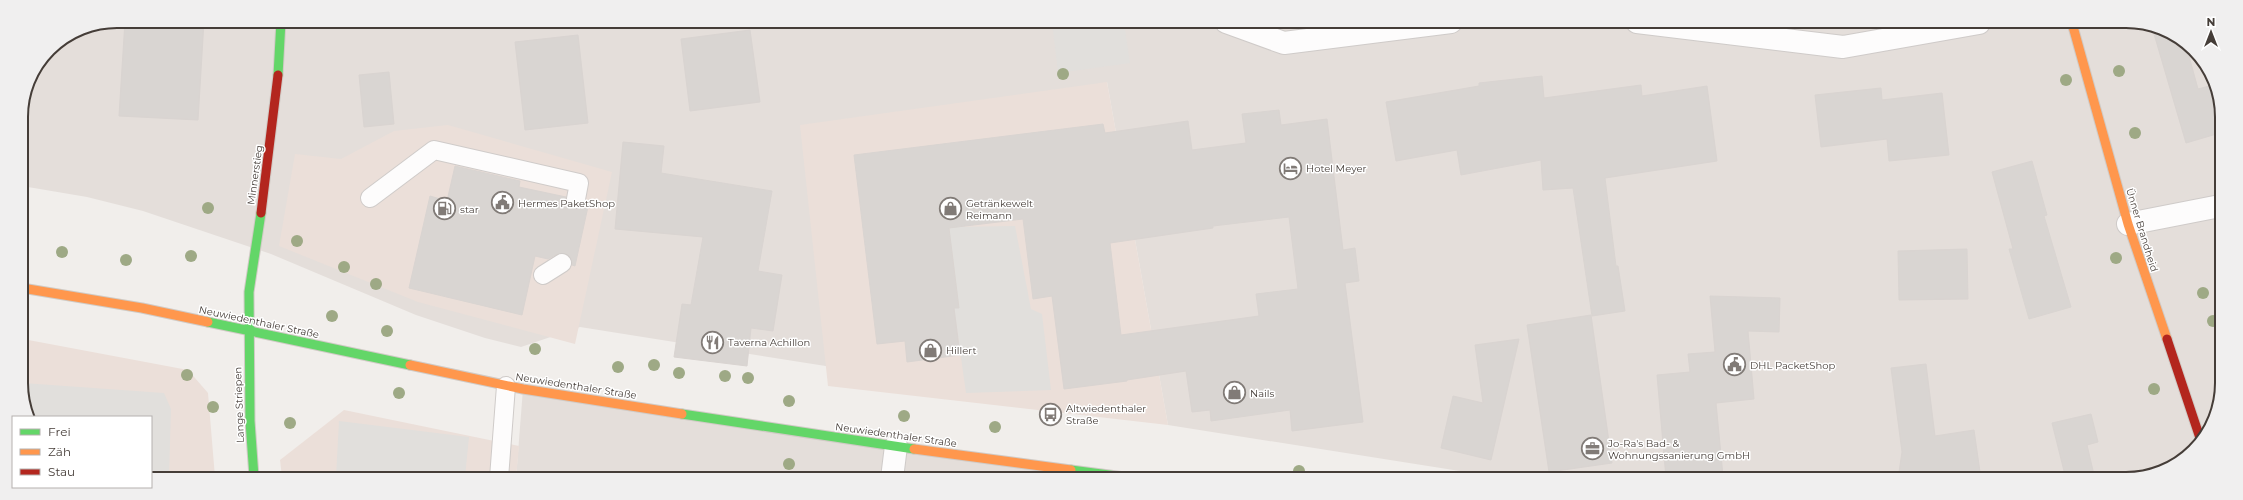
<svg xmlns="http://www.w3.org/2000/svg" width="2243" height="500" viewBox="0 0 2243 500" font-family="Montserrat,sans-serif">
<rect width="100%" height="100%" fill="#f1eeeb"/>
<g fill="#e4deda">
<path d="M117,21L2145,23L2194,49L2220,98V402L2209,431L2190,455L2163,472L2132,479L1504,478L1168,425L1107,82L851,370L580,327L521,347L485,338L416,315L271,254L143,211L87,197L22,186L21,111L28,80L49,49L80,28Z"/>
<path d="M523,389L1132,478H516Z"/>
</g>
<g fill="#ebdfd9">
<path d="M1107,82L1168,425L828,386L800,125Z"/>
<path d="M448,125L612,172L575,344L418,302L279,246L295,154L341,159L394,131Z"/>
<path d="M23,339L188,370L208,393L215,477H151V417H31L23,402Z"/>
<path d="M344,410L519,446L516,478L282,477L280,460Z"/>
</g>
<g fill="#e1dfdc">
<path d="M1052,22H1124L1130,63L1058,73Z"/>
<path d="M1015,226L1031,309L1042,314L1051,390L966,393L954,308L959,307L949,227Z"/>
<path d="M23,383L164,393L171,409L169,477H151V417H31L23,402Z"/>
<path d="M339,421L469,437L465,477H336Z"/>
</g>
<g fill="#d9d5d2" stroke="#d9d4d1" fill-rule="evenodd">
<path d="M125,21H204L198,120L119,116Z"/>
<path d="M2152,27L2186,45L2198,89L2213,85L2220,111V133L2186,143Z"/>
<path d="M750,30L760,102L690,111L681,39Z"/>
<path d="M578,35L588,123L525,130L515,42Z"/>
<path d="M389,72L394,124L364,127L359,75Z"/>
<path d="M1542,76L1544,98L1641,85L1642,96L1707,86L1717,161L1605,178L1616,266H1618L1625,311L1592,316L1573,188L1543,190L1541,160L1461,175L1457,150L1396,161L1386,102L1479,86V83Z"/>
<path d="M1881,88L1882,100L1942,93L1949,155L1889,161L1887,139L1821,147L1815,95Z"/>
<path d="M1279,110L1281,125L1327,119L1343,250L1355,248L1359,281L1345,283L1363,422L1292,431L1290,410L1211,421L1210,410L1192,412L1186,371L1127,380V381L1064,389L1052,296L1033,299L1023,219L949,228L959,308H954L960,355L907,362L905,341L877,344L854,155L1103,124L1105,133L1188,121L1192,150L1246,143L1242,114ZM1289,217L1298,289L1256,294L1259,316L1121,335L1110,243L1213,228V226Z"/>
<path d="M623,142L664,146L661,173L772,191L758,271L782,275L773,331L751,328L747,366L674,357L682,304L691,305L703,237L615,229Z"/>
<path d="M2032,161L2047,215L2044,216L2071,307L2029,319L2009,249H2013L1992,172Z"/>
<path d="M455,166L520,181L519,187L566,197V203L574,209H580L586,201L589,202L575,266L572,265L571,258L567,254H557L548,259L535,256L522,315L409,288L430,196L447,201Z"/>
<path d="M1967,249L1968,299L1899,300L1898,251Z"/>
<path d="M1710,296L1780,298L1779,332L1748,331L1754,399L1716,403L1723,476L1666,478L1657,375L1690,372L1688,354L1715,352Z"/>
<path d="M1591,315L1612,463L1549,472L1527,325Z"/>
<path d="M1519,339L1491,460L1441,448L1453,396L1483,403L1475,345Z"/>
<path d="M1926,364L1935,436L1974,430L1981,479H1898L1902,452L1891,368Z"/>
<path d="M2091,414L2098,442L2087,445L2095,479H2066L2052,423Z"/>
</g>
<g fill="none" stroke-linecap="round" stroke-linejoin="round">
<defs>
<g id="lane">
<path d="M370,198L434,150L579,183L576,199"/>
<path d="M543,275L562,263"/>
<path d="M499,478L506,386"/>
</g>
<g id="street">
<path d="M1226,22L1284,43L1451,22"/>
<path d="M1637,22L1843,47L1979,23"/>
<path d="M2128,224L2220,206"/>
<path d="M892,478L896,446"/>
</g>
<g id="fast">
<path d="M278,75L281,21"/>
<path d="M208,322L410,365"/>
<path d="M682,414L914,449"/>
<path d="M1071,470L1132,478"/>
<path d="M254,477L250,421L249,292L261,213"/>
</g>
<g id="slow">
<path d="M2072,23L2128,224L2167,339"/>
<path d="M22,288L142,308L208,322"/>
<path d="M410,365L523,389L682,414"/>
<path d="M914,449L1071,470"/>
</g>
<g id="jam">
<path d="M261,213L278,75"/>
<path d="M2167,339L2201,441"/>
</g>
</defs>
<use href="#lane" stroke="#cfcbc9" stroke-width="20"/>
<use href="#street" stroke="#cfcbc9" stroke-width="24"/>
<use href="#fast" stroke="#d0cac5" stroke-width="11"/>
<use href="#slow" stroke="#d0cac5" stroke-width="11"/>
<use href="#jam" stroke="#d0cac5" stroke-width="11"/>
<use href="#lane" stroke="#fdfcfc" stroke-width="18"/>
<use href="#street" stroke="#fdfcfc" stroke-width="22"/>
<use href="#fast" stroke="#63d668" stroke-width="9"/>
<use href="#slow" stroke="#ff974d" stroke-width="9"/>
<use href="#jam" stroke="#b3261e" stroke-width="9"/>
</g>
<g fill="#9ea985">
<circle cx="2119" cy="71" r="6"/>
<circle cx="1063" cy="74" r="6"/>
<circle cx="2066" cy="80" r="6"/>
<circle cx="2135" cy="133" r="6"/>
<circle cx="208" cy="208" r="6"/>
<circle cx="297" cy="241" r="6"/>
<circle cx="62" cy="252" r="6"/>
<circle cx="191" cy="256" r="6"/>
<circle cx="2116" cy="258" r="6"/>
<circle cx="126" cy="260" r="6"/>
<circle cx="344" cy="267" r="6"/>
<circle cx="376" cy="284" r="6"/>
<circle cx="2203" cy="293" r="6"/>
<circle cx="332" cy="316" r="6"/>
<circle cx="2213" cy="321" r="6"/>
<circle cx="387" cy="331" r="6"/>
<circle cx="535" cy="349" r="6"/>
<circle cx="654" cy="365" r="6"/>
<circle cx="618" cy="367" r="6"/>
<circle cx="679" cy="373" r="6"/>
<circle cx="187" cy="375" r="6"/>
<circle cx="725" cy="376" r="6"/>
<circle cx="748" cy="378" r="6"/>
<circle cx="2154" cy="389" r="6"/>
<circle cx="399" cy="393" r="6"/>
<circle cx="789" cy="401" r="6"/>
<circle cx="213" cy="407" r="6"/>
<circle cx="904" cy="416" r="6"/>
<circle cx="290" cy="423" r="6"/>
<circle cx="995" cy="427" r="6"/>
<circle cx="789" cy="464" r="6"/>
<circle cx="1299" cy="471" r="6"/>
</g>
<defs>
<symbol id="hotel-ring" viewBox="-11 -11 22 22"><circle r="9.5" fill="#fff" stroke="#817b77" stroke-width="1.5"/><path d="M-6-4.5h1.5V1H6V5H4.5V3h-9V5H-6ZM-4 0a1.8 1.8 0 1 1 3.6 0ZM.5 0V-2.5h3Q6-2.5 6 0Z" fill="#817b77"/></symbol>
<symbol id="civic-ring" viewBox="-11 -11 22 22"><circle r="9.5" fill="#fff" stroke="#817b77" stroke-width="1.5"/><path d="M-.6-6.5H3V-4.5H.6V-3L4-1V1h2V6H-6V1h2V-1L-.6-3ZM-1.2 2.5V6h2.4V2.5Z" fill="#817b77"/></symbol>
<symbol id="fuel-ring" viewBox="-11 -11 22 22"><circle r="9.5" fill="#fff" stroke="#817b77" stroke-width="1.5"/><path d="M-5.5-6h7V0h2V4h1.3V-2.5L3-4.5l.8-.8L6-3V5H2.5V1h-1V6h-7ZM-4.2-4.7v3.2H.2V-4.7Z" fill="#817b77"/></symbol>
<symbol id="shop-ring" viewBox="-11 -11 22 22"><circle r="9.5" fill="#fff" stroke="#817b77" stroke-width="1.5"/><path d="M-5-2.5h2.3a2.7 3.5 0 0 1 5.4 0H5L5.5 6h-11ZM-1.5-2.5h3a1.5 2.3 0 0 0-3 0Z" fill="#817b77"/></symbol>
<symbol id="restaurant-ring" viewBox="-11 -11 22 22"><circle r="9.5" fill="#fff" stroke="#817b77" stroke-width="1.5"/><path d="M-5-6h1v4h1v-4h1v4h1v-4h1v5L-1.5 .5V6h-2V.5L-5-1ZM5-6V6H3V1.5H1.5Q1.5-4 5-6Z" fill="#817b77"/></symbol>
<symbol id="bus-ring" viewBox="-11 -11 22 22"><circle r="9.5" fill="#fff" stroke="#817b77" stroke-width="1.5"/><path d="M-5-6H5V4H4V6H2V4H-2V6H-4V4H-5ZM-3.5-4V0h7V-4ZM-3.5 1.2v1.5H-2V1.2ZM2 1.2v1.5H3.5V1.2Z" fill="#817b77"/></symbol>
<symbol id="office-ring" viewBox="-11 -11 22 22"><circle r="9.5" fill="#fff" stroke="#817b77" stroke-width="1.5"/><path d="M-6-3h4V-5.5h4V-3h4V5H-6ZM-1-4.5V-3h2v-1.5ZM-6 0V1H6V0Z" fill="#817b77"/></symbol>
</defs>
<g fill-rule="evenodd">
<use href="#hotel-ring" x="1278" y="156" width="25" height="25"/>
<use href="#civic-ring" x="490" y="190" width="25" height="25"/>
<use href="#fuel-ring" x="432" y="196" width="25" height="25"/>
<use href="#shop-ring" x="938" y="196" width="25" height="25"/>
<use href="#restaurant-ring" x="700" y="330" width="25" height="25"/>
<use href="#shop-ring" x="918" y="338" width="25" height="25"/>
<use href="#civic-ring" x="1722" y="352" width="25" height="25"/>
<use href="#shop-ring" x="1222" y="380" width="25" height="25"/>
<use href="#bus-ring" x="1038" y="402" width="25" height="25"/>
<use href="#office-ring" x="1580" y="436" width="25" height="25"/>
</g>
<g text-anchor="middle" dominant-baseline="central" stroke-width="3" stroke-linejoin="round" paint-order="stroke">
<g font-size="10" fill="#453d38" stroke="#fff" text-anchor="start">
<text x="1306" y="168">Hotel Meyer</text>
<text x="518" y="203">Hermes PaketShop</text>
<text x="966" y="203">Getränkewelt<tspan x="966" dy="12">Reimann</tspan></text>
<text x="460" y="209">star</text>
<text x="728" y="342">Taverna Achillon</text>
<text x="946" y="350">Hillert</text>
<text x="1750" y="365">DHL PacketShop</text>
<text x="1250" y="393">Nails</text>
<text x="1066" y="408">Altwiedenthaler<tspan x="1066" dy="12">Straße</tspan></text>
<text x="1608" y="443">Jo-Ra's Bad- &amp;<tspan x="1608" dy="12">Wohnungssanierung GmbH</tspan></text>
</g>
<g font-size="10" fill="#453d38" stroke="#fff">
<text transform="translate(255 175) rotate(-82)">Minnerstieg</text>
<text transform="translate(2142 230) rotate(73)">Ünner Brandheid</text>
<text transform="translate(259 322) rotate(12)">Neuwiedenthaler Straße</text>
<text transform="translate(576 386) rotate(9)">Neuwiedenthaler Straße</text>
<text transform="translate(239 405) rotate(-92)">Lange Striepen</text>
<text transform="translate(896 435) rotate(8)">Neuwiedenthaler Straße</text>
</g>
</g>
<path d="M0 0H2243V500H0ZM117 28H2126A89 89 0 0 1 2215 117V383A89 89 0 0 1 2126 472H117A89 89 0 0 1 28 383V117A89 89 0 0 1 117 28Z" fill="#f0efef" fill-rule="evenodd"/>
<path fill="none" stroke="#453d38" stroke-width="2" d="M117 28H2126A89 89 0 0 1 2215 117V383A89 89 0 0 1 2126 472H117A89 89 0 0 1 28 383V117A89 89 0 0 1 117 28Z"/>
<rect x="12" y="416" width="140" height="72" fill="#ffffff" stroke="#b5b1af"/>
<rect x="20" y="429" width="20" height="6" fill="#63d668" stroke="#b5b1af"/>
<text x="48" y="436" font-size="12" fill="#453d38">Frei</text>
<rect x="20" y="449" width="20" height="6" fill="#ff974d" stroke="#b5b1af"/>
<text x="48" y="456" font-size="12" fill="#453d38">Zäh</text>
<rect x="20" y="469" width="20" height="6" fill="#b3261e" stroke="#b5b1af"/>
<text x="48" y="476" font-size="12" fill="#453d38">Stau</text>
<g transform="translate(2211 32)" stroke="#ffffff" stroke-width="3" paint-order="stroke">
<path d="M0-3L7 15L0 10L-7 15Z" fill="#453d38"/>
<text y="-6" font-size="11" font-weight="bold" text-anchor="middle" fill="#453d38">N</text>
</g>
</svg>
